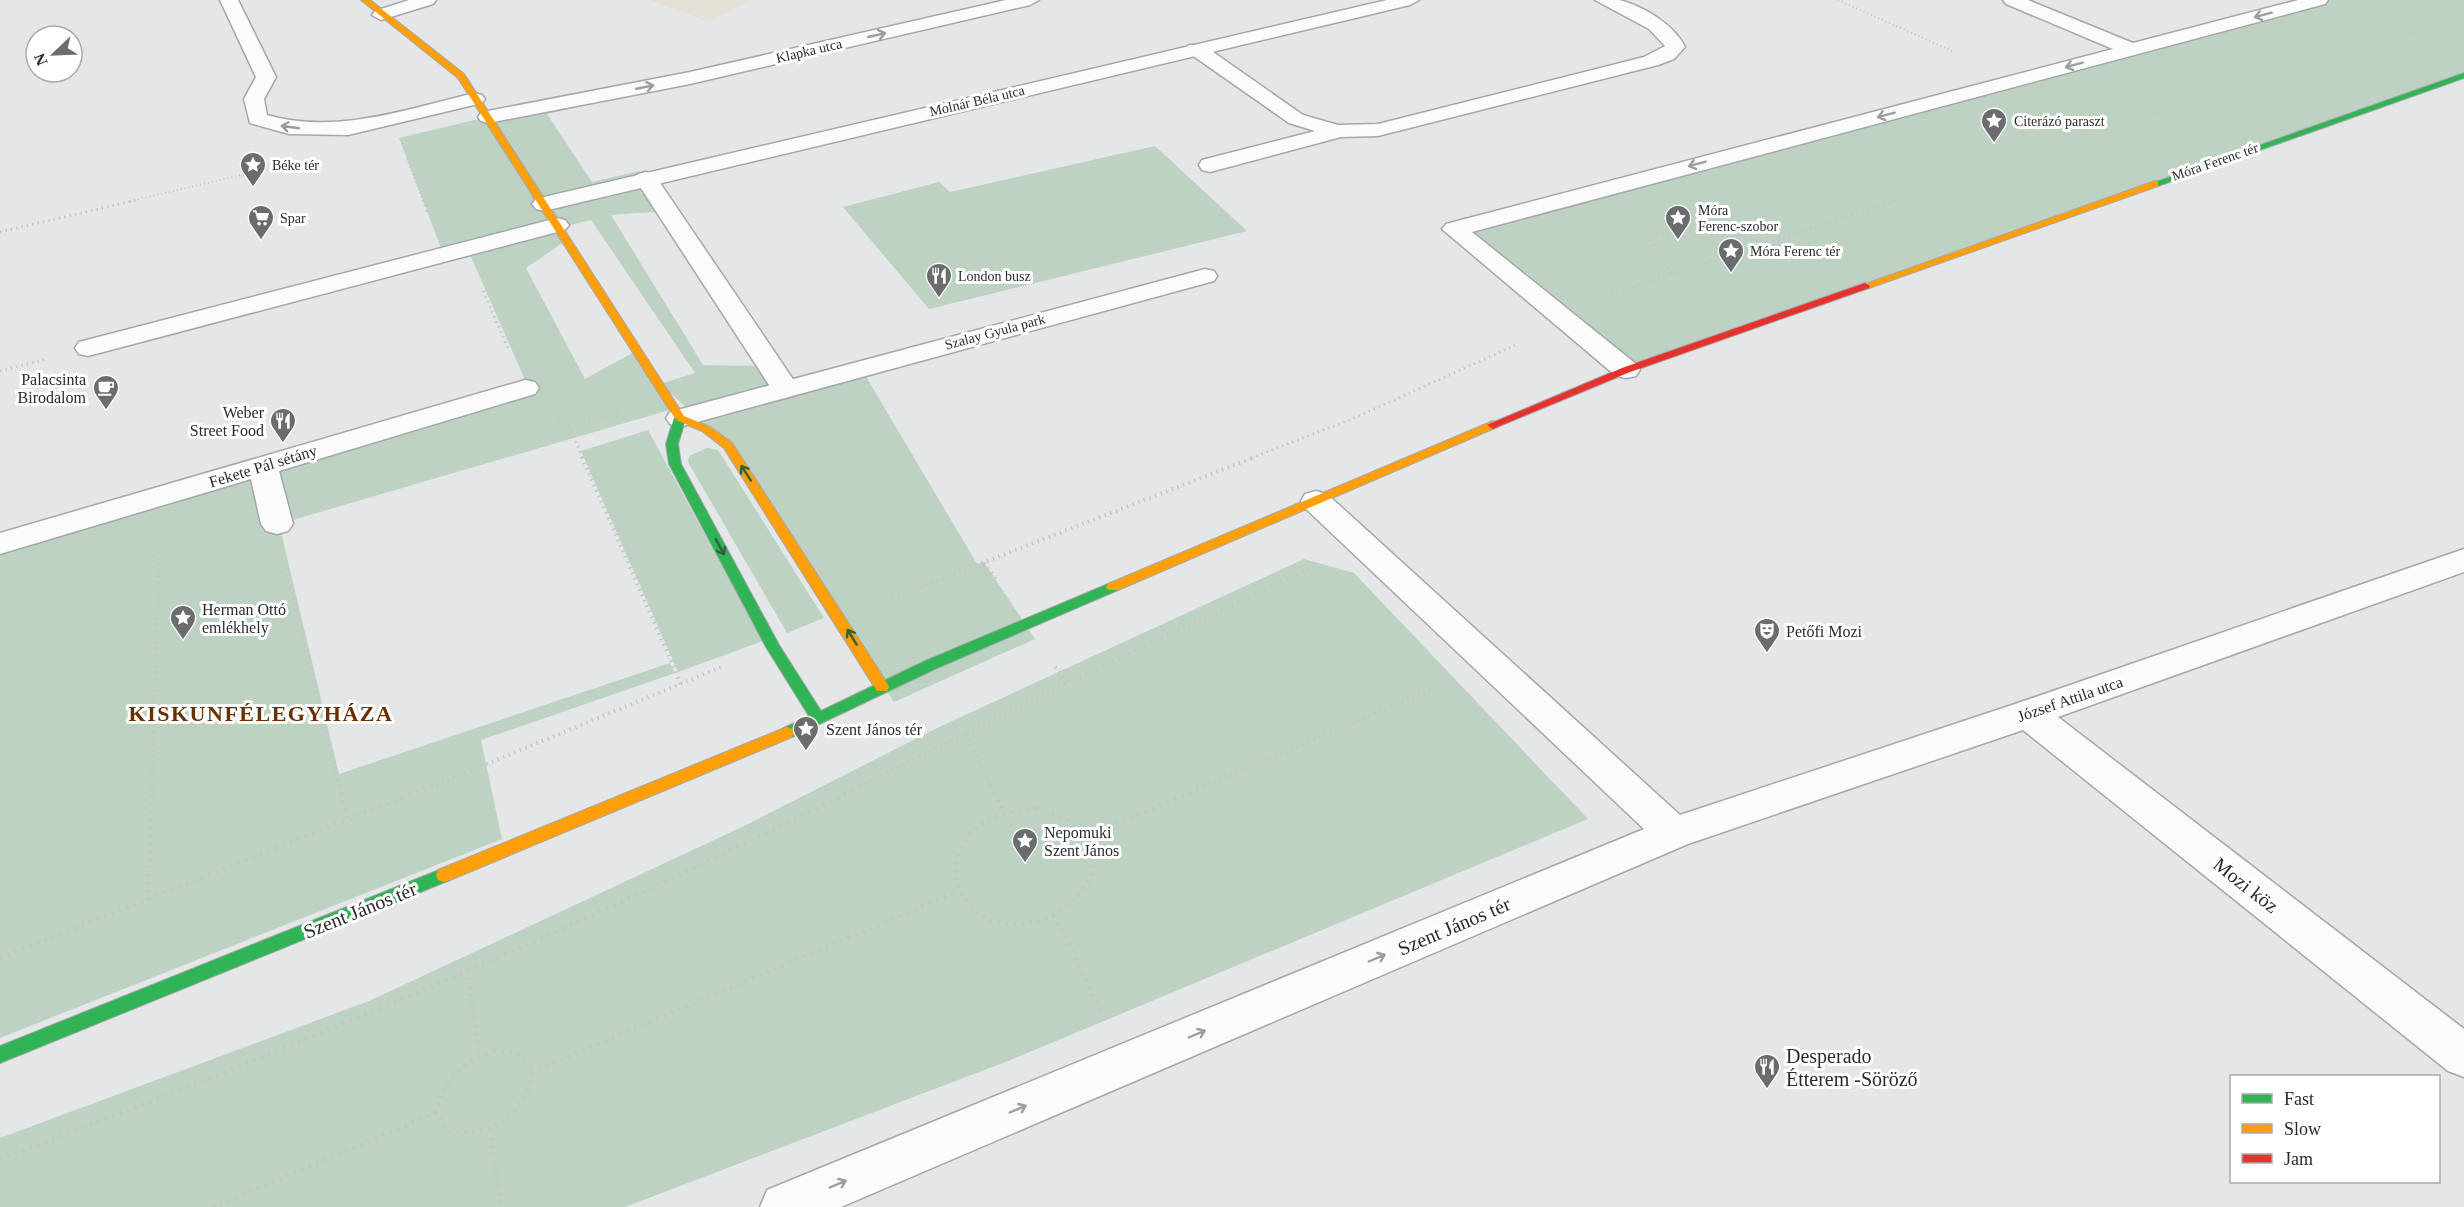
<svg xmlns="http://www.w3.org/2000/svg" width="2464" height="1207" viewBox="0 0 2464 1207" font-family="Georgia,serif">
<rect width="100%" height="100%" fill="#e4e6e8"/>
<path fill="#e4e0d5" d="M649,0H751L709,22Z"/>
<g fill="#bed2c3">
<path d="M2321,0H2464V72L1627,369L1454,229Z"/>
<path d="M588,98L591,104L547,114L592,182L639,171L666,211L611,215L703,365L768,366L784,389L861,368L977,564L984,562L1035,639L894,702L729,445L660,384L695,373L591,220L559,228L567,240L526,268L585,379L636,351L673,409L279,524L339,774L670,663L675,673L481,740L502,839L0,1038V536L525,380L468,250L444,256L399,138L487,117Z"/>
<path d="M1155,146L1247,231L929,309L843,207L939,182L950,192Z"/>
<path d="M648,430L763,641L678,672L581,451Z"/>
<path d="M707,448L718,450L824,618L787,633L688,462L689,456Z"/>
<path d="M1304,559L1354,573L1588,819L1008,1061L625,1207H0V1138L369,1001L744,826L939,727Z"/>
</g>
<g fill="none" stroke-linecap="round" stroke-linejoin="round">
<defs>
<g id="lane">
<path d="M220,0H238L276,77L264,99L267,115C337,135 407,109 475,93L482,95L485,99L482,103L348,135L289,134L250,123L244,99L256,77Z"/>
<path d="M1595,0C1603,0 1612,0 1619,0C1643,6 1674,24 1685,47L1674,59L1658,65L1378,136L1341,137L1210,172L1202,170L1199,165L1202,160L1315,131L1289,123L1189,53L1186,49L1189,45H1203L1303,115L1338,125L1378,124L1644,57L1665,46L1649,29Z"/>
<path d="M646,172L654,174L799,388L795,394L785,396L775,394L771,388L635,179L638,174Z"/>
<path d="M557,218L565,220L569,225L565,230L88,356L79,354L75,348L79,342Z"/>
</g>
<g id="street">
<path d="M409,0H436L433,4L381,20L372,15L375,11Z"/>
<path d="M1006,0H1039L1030,5L690,84L488,123L481,121L478,117L481,113L488,111L690,72Z"/>
<path d="M1387,0H1419L1410,5L544,211L536,209L532,204L536,199L544,197Z"/>
<path d="M2003,0H2028L2133,43L2298,0H2328L2325,4L1472,232L1636,364L1640,370L1636,376L1626,378L1616,376L1442,229L1446,224L2113,49L2006,4Z"/>
<path d="M1205,269L1214,271L1217,276L1214,281L690,424L680,427L670,424L666,418L670,412Z"/>
<path d="M525,380L535,382L539,388L535,394L279,471L293,524L288,531L277,534L266,531L261,524L251,479L0,554V533Z"/>
<path d="M1316,491L1327,494L1680,815L2015,704L2464,549V572L2058,717L2464,1029V1077L2448,1071L2023,730L1688,844L841,1207H760L767,1190L1644,829L1305,508L1301,501L1305,494Z"/>
</g>
<g id="fast">
<path d="M2464,73V78L2158,186L2150,184Z"/>
<path d="M680,415L686,418L678,444L681,464L779,645L821,711L925,661L1108,584H1118L1120,587L1118,590L935,669L792,737H782L780,733L782,729L809,716L766,647L669,464L666,444L674,418Z"/>
<path d="M444,868L450,870L452,875L450,880L0,1063V1046Z"/>
</g>
<g id="slow">
<path d="M361,0H370L464,74L684,416L710,427L732,443L887,683L889,687L887,691H877L724,448L702,431L676,420L458,78Z"/>
<path d="M2155,181L2158,182V186L1869,288L1865,289L1860,286Z"/>
<path d="M1493,421L1499,425L1497,427L1118,590H1108L1106,587L1108,584Z"/>
<path d="M787,727L792,729L794,733L792,737L450,880L444,882L438,880L436,875L438,870Z"/>
</g>
<path id="jam" d="M1865,283L1870,286L1869,288L1630,372L1497,427L1493,429L1487,425L1622,368Z"/>
</defs>
<use href="#lane" stroke="#a6a7a9" stroke-width="3"/>
<use href="#street" stroke="#a6a7a9" stroke-width="3"/>
<use href="#fast" stroke="#a6a7a9" stroke-width="2"/>
<use href="#slow" stroke="#a6a7a9" stroke-width="2"/>
<use href="#jam" stroke="#a6a7a9" stroke-width="2"/>
<g stroke="#c5c5c6" stroke-width="2" stroke-dasharray="1 3" stroke-linecap="butt">
<path d="M1838,0L1952,51"/>
<path d="M2396,0L2433,13"/>
<path d="M2408,33L2418,18L2464,9"/>
<path d="M2114,101L2158,113"/>
<path d="M2066,112L2072,124L2092,136"/>
<path d="M2125,125L2151,137"/>
<path d="M407,159L423,201"/>
<path d="M130,201L268,169"/>
<path d="M1893,201L2390,38L2464,22"/>
</g>
<g stroke="#c5c5c6" stroke-width="3" stroke-dasharray="1.5 4" stroke-linecap="butt">
<path d="M423,200L428,214"/>
<path d="M0,232L137,200"/>
<path d="M1671,274L1647,235L1670,232L1771,240"/>
<path d="M483,291L508,348"/>
<path d="M1611,294L1898,200"/>
<path d="M0,371L46,359"/>
<path d="M558,421L569,426L619,412"/>
<path d="M569,426L583,458"/>
<path d="M1251,458L1352,419L1518,344"/>
</g>
<g stroke="#c5c5c6" stroke-width="4" stroke-dasharray="1.5 4.5" stroke-linecap="butt">
<path d="M582,457L681,684"/>
<path d="M984,563L997,581"/>
<path d="M286,569L340,787"/>
<path d="M892,598L1255,457"/>
<path d="M1055,667L1067,683"/>
<path d="M966,734L991,787"/>
<path d="M152,787L159,547"/>
<path d="M431,787L724,666"/>
<path d="M860,787L1064,684L1313,567"/>
<path d="M1203,787L1439,686"/>
</g>
<g stroke="#c5c5c6" stroke-width="4.5" stroke-dasharray="2 6" stroke-linecap="butt">
<path d="M339,785L348,821"/>
<path d="M991,785L1004,813"/>
<path d="M1037,808C1170,847 1035,965 975,910C941,880 956,832 997,816C1009,811 1024,811 1037,808Z"/>
<path d="M1086,837L1207,785"/>
<path d="M148,900L152,785"/>
<path d="M1054,915L1101,1011"/>
<path d="M0,958L434,785"/>
<path d="M468,970L479,1055"/>
<path d="M494,1051C501,1052 511,1052 517,1055C552,1072 515,1117 493,1127C478,1134 464,1132 448,1131L436,1112C443,1079 463,1062 494,1051Z"/>
<path d="M531,1072L957,892"/>
<path d="M490,1130L501,1207"/>
<path d="M0,1159C294,1049 583,927 863,785"/>
<path d="M213,1207L436,1113"/>
</g>
<use href="#lane" fill="#fbfbfc" fill-rule="evenodd"/>
<use href="#street" fill="#fbfbfc" fill-rule="evenodd"/>
<use href="#fast" fill="#30b455" fill-rule="evenodd"/>
<use href="#slow" fill="#ff9f0a" fill-rule="evenodd"/>
<use href="#jam" fill="#e5322d" fill-rule="evenodd"/>
</g>
<defs><path id="oneway-shaft" d="M-6 0H5M1.5-3L5.5 0L1.5 3" fill="none" stroke-width="1.6" stroke-linecap="round" stroke-linejoin="round" transform="scale(1.5)"/></defs>
<g stroke="#9c9d9e">
<use href="#oneway-shaft" transform="translate(2263 15) rotate(165)"/>
<use href="#oneway-shaft" transform="translate(877 35) rotate(-13)"/>
<use href="#oneway-shaft" transform="translate(2074 65) rotate(165)"/>
<use href="#oneway-shaft" transform="translate(645 87) rotate(-11)"/>
<use href="#oneway-shaft" transform="translate(1886 115) rotate(165)"/>
<use href="#oneway-shaft" transform="translate(290 127) rotate(-172)"/>
<use href="#oneway-shaft" transform="translate(1697 164) rotate(165)"/>
<use href="#oneway-shaft" transform="translate(1377 958) rotate(-23)"/>
<use href="#oneway-shaft" transform="translate(1197 1034) rotate(-23)"/>
<use href="#oneway-shaft" transform="translate(1018 1109) rotate(-23)"/>
<use href="#oneway-shaft" transform="translate(838 1184) rotate(-23)"/>
</g>
<g stroke="#2c613c">
<use href="#oneway-shaft" transform="translate(746 473) rotate(-123)"/>
<use href="#oneway-shaft" transform="translate(720 547) rotate(62)"/>
<use href="#oneway-shaft" transform="translate(852 637) rotate(-121)"/>
</g>
<defs>
<symbol id="sight-pin" viewBox="-11 -11 22 30"><path d="M0 17L-7.5 6A9.5 9.5 0 1 1 7.5 6Z" fill="#6a6c6e" stroke="#fff"/><path d="M0-6L1.8-2.2L6-1.7L2.9 1.2L3.7 5.4L0 3.3L-3.7 5.4L-2.9 1.2L-6-1.7L-1.8-2.2Z" fill="#fff"/></symbol>
<symbol id="supermarket-pin" viewBox="-11 -11 22 30"><path d="M0 17L-7.5 6A9.5 9.5 0 1 1 7.5 6Z" fill="#6a6c6e" stroke="#fff"/><path d="M-6-5.5h2.5l.6 2H6L4.5 2H-2.5L-4.4-4H-6ZM-1.5 3.2a1.3 1.3 0 1 0 .1 0ZM3 3.2a1.3 1.3 0 1 0 .1 0Z" fill="#fff"/></symbol>
<symbol id="restaurant-pin" viewBox="-11 -11 22 30"><path d="M0 17L-7.5 6A9.5 9.5 0 1 1 7.5 6Z" fill="#6a6c6e" stroke="#fff"/><path d="M-5-6h1v4h1v-4h1v4h1v-4h1v5L-1.5 .5V6h-2V.5L-5-1ZM5-6V6H3V1.5H1.5Q1.5-4 5-6Z" fill="#fff"/></symbol>
<symbol id="cafe-pin" viewBox="-11 -11 22 30"><path d="M0 17L-7.5 6A9.5 9.5 0 1 1 7.5 6Z" fill="#6a6c6e" stroke="#fff"/><path d="M-5.5-4.5H6V0H3Q3 3.5 0 3.5H-2.5Q-5.5 3.5-5.5 0ZM3-3.2v2h1.7v-2ZM-6 4.5H4V6H-6Z" fill="#fff"/></symbol>
<symbol id="theatre-pin" viewBox="-11 -11 22 30"><path d="M0 17L-7.5 6A9.5 9.5 0 1 1 7.5 6Z" fill="#6a6c6e" stroke="#fff"/><path d="M-5-5.5Q0-4 5-5.5V0Q5 5 0 6Q-5 5-5 0ZM-3.3-2.5H-1v1.5H-3.3ZM1-2.5H3.3v1.5H1ZM-2.8 1Q0 5.5 2.8 1Z" fill="#fff"/></symbol>
</defs>
<g fill-rule="evenodd">
<use href="#sight-pin" x="1979" y="106" width="30" height="40"/>
<use href="#sight-pin" x="238" y="150" width="30" height="40"/>
<use href="#supermarket-pin" x="246" y="203" width="30" height="40"/>
<use href="#sight-pin" x="1663" y="203" width="30" height="40"/>
<use href="#sight-pin" x="1716" y="236" width="30" height="40"/>
<use href="#restaurant-pin" x="924" y="261" width="30" height="40"/>
<use href="#cafe-pin" x="91" y="373" width="30" height="40"/>
<use href="#restaurant-pin" x="268" y="406" width="30" height="40"/>
<use href="#sight-pin" x="168" y="603" width="30" height="40"/>
<use href="#theatre-pin" x="1752" y="616" width="30" height="40"/>
<use href="#sight-pin" x="791" y="714" width="30" height="40"/>
<use href="#sight-pin" x="1010" y="826" width="30" height="40"/>
<use href="#restaurant-pin" x="1752" y="1052" width="30" height="40"/>
</g>
<g text-anchor="middle" dominant-baseline="central" stroke-width="6" stroke-linejoin="round" paint-order="stroke">
<g font-size="14" fill="#292a2c" stroke="#fff">
<text transform="translate(809 51) rotate(-13)">Klapka utca</text>
<text transform="translate(977 101) rotate(-13)">Molnár Béla utca</text>
<text transform="translate(2215 162) rotate(-19)">Móra Ferenc tér</text>
<text transform="translate(995 332) rotate(-15)">Szalay Gyula park</text>
</g>
<g font-size="14" fill="#292a2c" stroke="#fff" text-anchor="start">
<text x="2014" y="121">Citerázó paraszt</text>
<text x="272" y="165">Béke tér</text>
<text x="1698" y="210">Móra<tspan x="1698" dy="16">Ferenc-szobor</tspan></text>
<text x="280" y="218">Spar</text>
<text x="1750" y="251">Móra Ferenc tér</text>
<text x="958" y="276">London busz</text>
</g>
<g font-size="16" fill="#292a2c" stroke="#fff" text-anchor="start">
<text x="86" y="379" text-anchor="end">Palacsinta<tspan x="86" dy="18">Birodalom</tspan></text>
<text x="264" y="412" text-anchor="end">Weber<tspan x="264" dy="18">Street Food</tspan></text>
<text x="202" y="609">Herman Ottó<tspan x="202" dy="18">emlékhely</tspan></text>
<text x="1786" y="631">Petőfi Mozi</text>
<text x="826" y="729">Szent János tér</text>
<text x="1044" y="832">Nepomuki<tspan x="1044" dy="18">Szent János</tspan></text>
</g>
<g font-size="16" fill="#292a2c" stroke="#fff">
<text transform="translate(263 466) rotate(-17)">Fekete Pál sétány</text>
<text transform="translate(2070 699) rotate(-19)">József Attila utca</text>
</g>
<g font-size="20" fill="#292a2c" stroke="#fff">
<text transform="translate(2246 885) rotate(38)">Mozi köz</text>
<text transform="translate(360 910) rotate(-22)">Szent János tér</text>
<text transform="translate(1454 926) rotate(-23)">Szent János tér</text>
</g>
<g font-size="20" fill="#292a2c" stroke="#fff" text-anchor="start">
<text x="1786" y="1056">Desperado<tspan x="1786" dy="23">Étterem -Söröző</tspan></text>
</g>
<g font-size="22" font-weight="bold" letter-spacing="1.5" fill="#6a3000" stroke="#fff">
<text x="261" y="713">KISKUNFÉLEGYHÁZA</text>
</g>
</g>
<rect x="2230" y="1075" width="210" height="108" fill="#ffffff" stroke="#a9aaab" stroke-width="1.5"/>
<rect x="2242" y="1094" width="30" height="9" fill="#30b455" stroke="#a9aaab" stroke-width="1.5"/>
<text x="2284" y="1105" font-size="18" fill="#292a2c">Fast</text>
<rect x="2242" y="1124" width="30" height="9" fill="#ff9f0a" stroke="#a9aaab" stroke-width="1.5"/>
<text x="2284" y="1135" font-size="18" fill="#292a2c">Slow</text>
<rect x="2242" y="1154" width="30" height="9" fill="#e5322d" stroke="#a9aaab" stroke-width="1.5"/>
<text x="2284" y="1165" font-size="18" fill="#292a2c">Jam</text>
<g transform="translate(54 54) rotate(247)"><circle r="28" fill="#ffffff" stroke="#a9aaab" stroke-width="1.5"/>
<path d="M0-4.5L10 22L0 15L-10 22Z" fill="#6a6c6e"/>
<text y="-9" font-size="16" font-weight="bold" text-anchor="middle" fill="#292a2c">N</text>
</g>
</svg>
